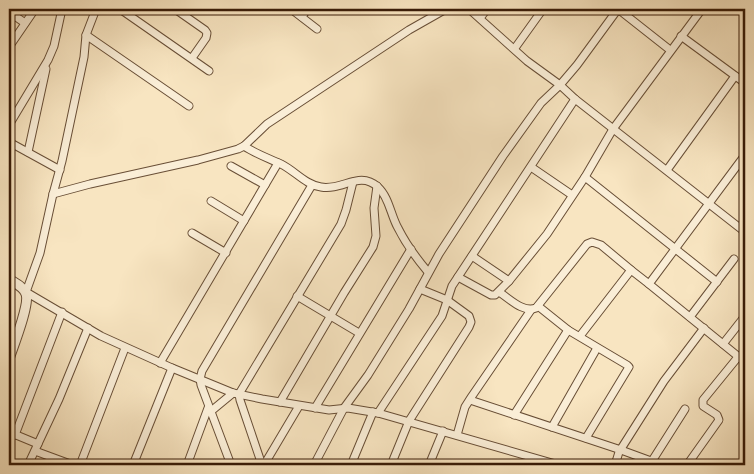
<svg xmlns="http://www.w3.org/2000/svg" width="754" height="474" viewBox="0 0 754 474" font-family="'IM FELL DW Pica',serif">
<rect width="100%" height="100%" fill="#f8e5c1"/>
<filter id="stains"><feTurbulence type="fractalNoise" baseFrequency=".004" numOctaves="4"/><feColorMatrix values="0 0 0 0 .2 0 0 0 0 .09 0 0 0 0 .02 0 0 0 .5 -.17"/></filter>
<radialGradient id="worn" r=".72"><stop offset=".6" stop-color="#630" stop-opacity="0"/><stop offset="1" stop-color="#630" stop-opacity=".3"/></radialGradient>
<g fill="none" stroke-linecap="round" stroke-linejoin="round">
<defs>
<g id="minor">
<path d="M96,9L86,35L84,57L62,161L53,194L40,253L26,292L101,336L172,368L233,393L262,399L329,410L348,408L378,413L559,465"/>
<path d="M120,9L209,71"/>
<path d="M175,9L205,30L207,33L206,38L192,58"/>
<path d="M291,9L317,29"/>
<path d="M469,9L527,61L560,85L575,99L745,232"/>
<path d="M618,9L670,50"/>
<path d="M9,12L25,23"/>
<path d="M302,17L307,9"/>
<path d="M480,18L487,9"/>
<path d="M86,35L189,106"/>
<path d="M681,36L745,83"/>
<path d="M9,47L35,9"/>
<path d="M515,48L543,9"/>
<path d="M9,125L48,60L54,46L62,9"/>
<path d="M9,142L60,170"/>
<path d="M244,146C256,154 268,158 281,164C295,171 306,185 321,187C343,191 359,170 378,187C389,197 391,216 398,228C406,244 417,259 428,272"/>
<path d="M28,152L46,69"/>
<path d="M745,155L649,284L745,362"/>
<path d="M231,166L265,185"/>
<path d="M531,167L572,195"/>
<path d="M667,170L735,76"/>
<path d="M585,177L717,282"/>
<path d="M53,194L90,184L198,160L238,149L244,146L267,124L409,30L446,9"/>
<path d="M211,201L244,221"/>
<path d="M192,233L226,253"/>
<path d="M472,256L509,281"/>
<path d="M458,277L491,295H495L509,281L547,234L585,177L613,129L702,9"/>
<path d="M499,292C510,299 523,313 536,308L587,244L592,242L601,245L631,270"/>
<path d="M297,296L359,333"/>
<path d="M538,306L568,330L627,365L629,367L586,438"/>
<path d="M690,317L734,259"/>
<path d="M580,336L631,270L649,284"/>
<path d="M723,344L745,316"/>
<path d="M160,363L278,163"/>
<path d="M470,400L621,450L662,465"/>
<path d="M280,402L344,293L373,247L376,236L374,208L377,186"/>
<path d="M315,408L411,249"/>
<path d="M210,412L233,393"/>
<path d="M378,413L442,316L452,286L575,99"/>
<path d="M514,415L568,330"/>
<path d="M552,427L597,348"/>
<path d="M9,432L38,444"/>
<path d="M15,435L62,312"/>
<path d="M457,435L465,407L472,396L531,310"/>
<path d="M35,451L73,465"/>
<path d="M652,461L685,409"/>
<path d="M28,465L59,399L88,328"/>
<path d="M80,465L125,348"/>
<path d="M133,465L172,368"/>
<path d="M187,465L208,408"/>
<path d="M231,465L201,385L200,379L202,371L312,185"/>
<path d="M262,465L240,400L239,394L341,224L346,210L353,182"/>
<path d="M264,465L299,406"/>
<path d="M314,465L344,408L368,375L409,309L439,254L503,156L541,103L560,85L577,65L618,9"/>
<path d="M351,465L373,412"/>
<path d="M391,465L409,421L469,327L471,322L469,316L447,300L420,289"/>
<path d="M429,465L443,431"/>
<path d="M615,465L619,452L664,381L704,328"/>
<path d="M687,465L719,420L717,415L703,406V400L738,357"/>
</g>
<path id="tertiary" d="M9,279C15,283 24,287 26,294C30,304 13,347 9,359"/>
</defs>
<use href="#minor" stroke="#684e36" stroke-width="9"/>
<use href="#tertiary" stroke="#684e36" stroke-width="11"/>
<use href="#minor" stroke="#faeed7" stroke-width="7"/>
<use href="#tertiary" stroke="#faeed7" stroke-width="9"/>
</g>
<rect width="754" height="474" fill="none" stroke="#f8e5c1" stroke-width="30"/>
<rect x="10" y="10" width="734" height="454" fill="none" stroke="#381b07" stroke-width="2.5"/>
<rect x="15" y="15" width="724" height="444" fill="none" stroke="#381b07"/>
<rect width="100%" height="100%" filter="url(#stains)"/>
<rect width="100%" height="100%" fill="url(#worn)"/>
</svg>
